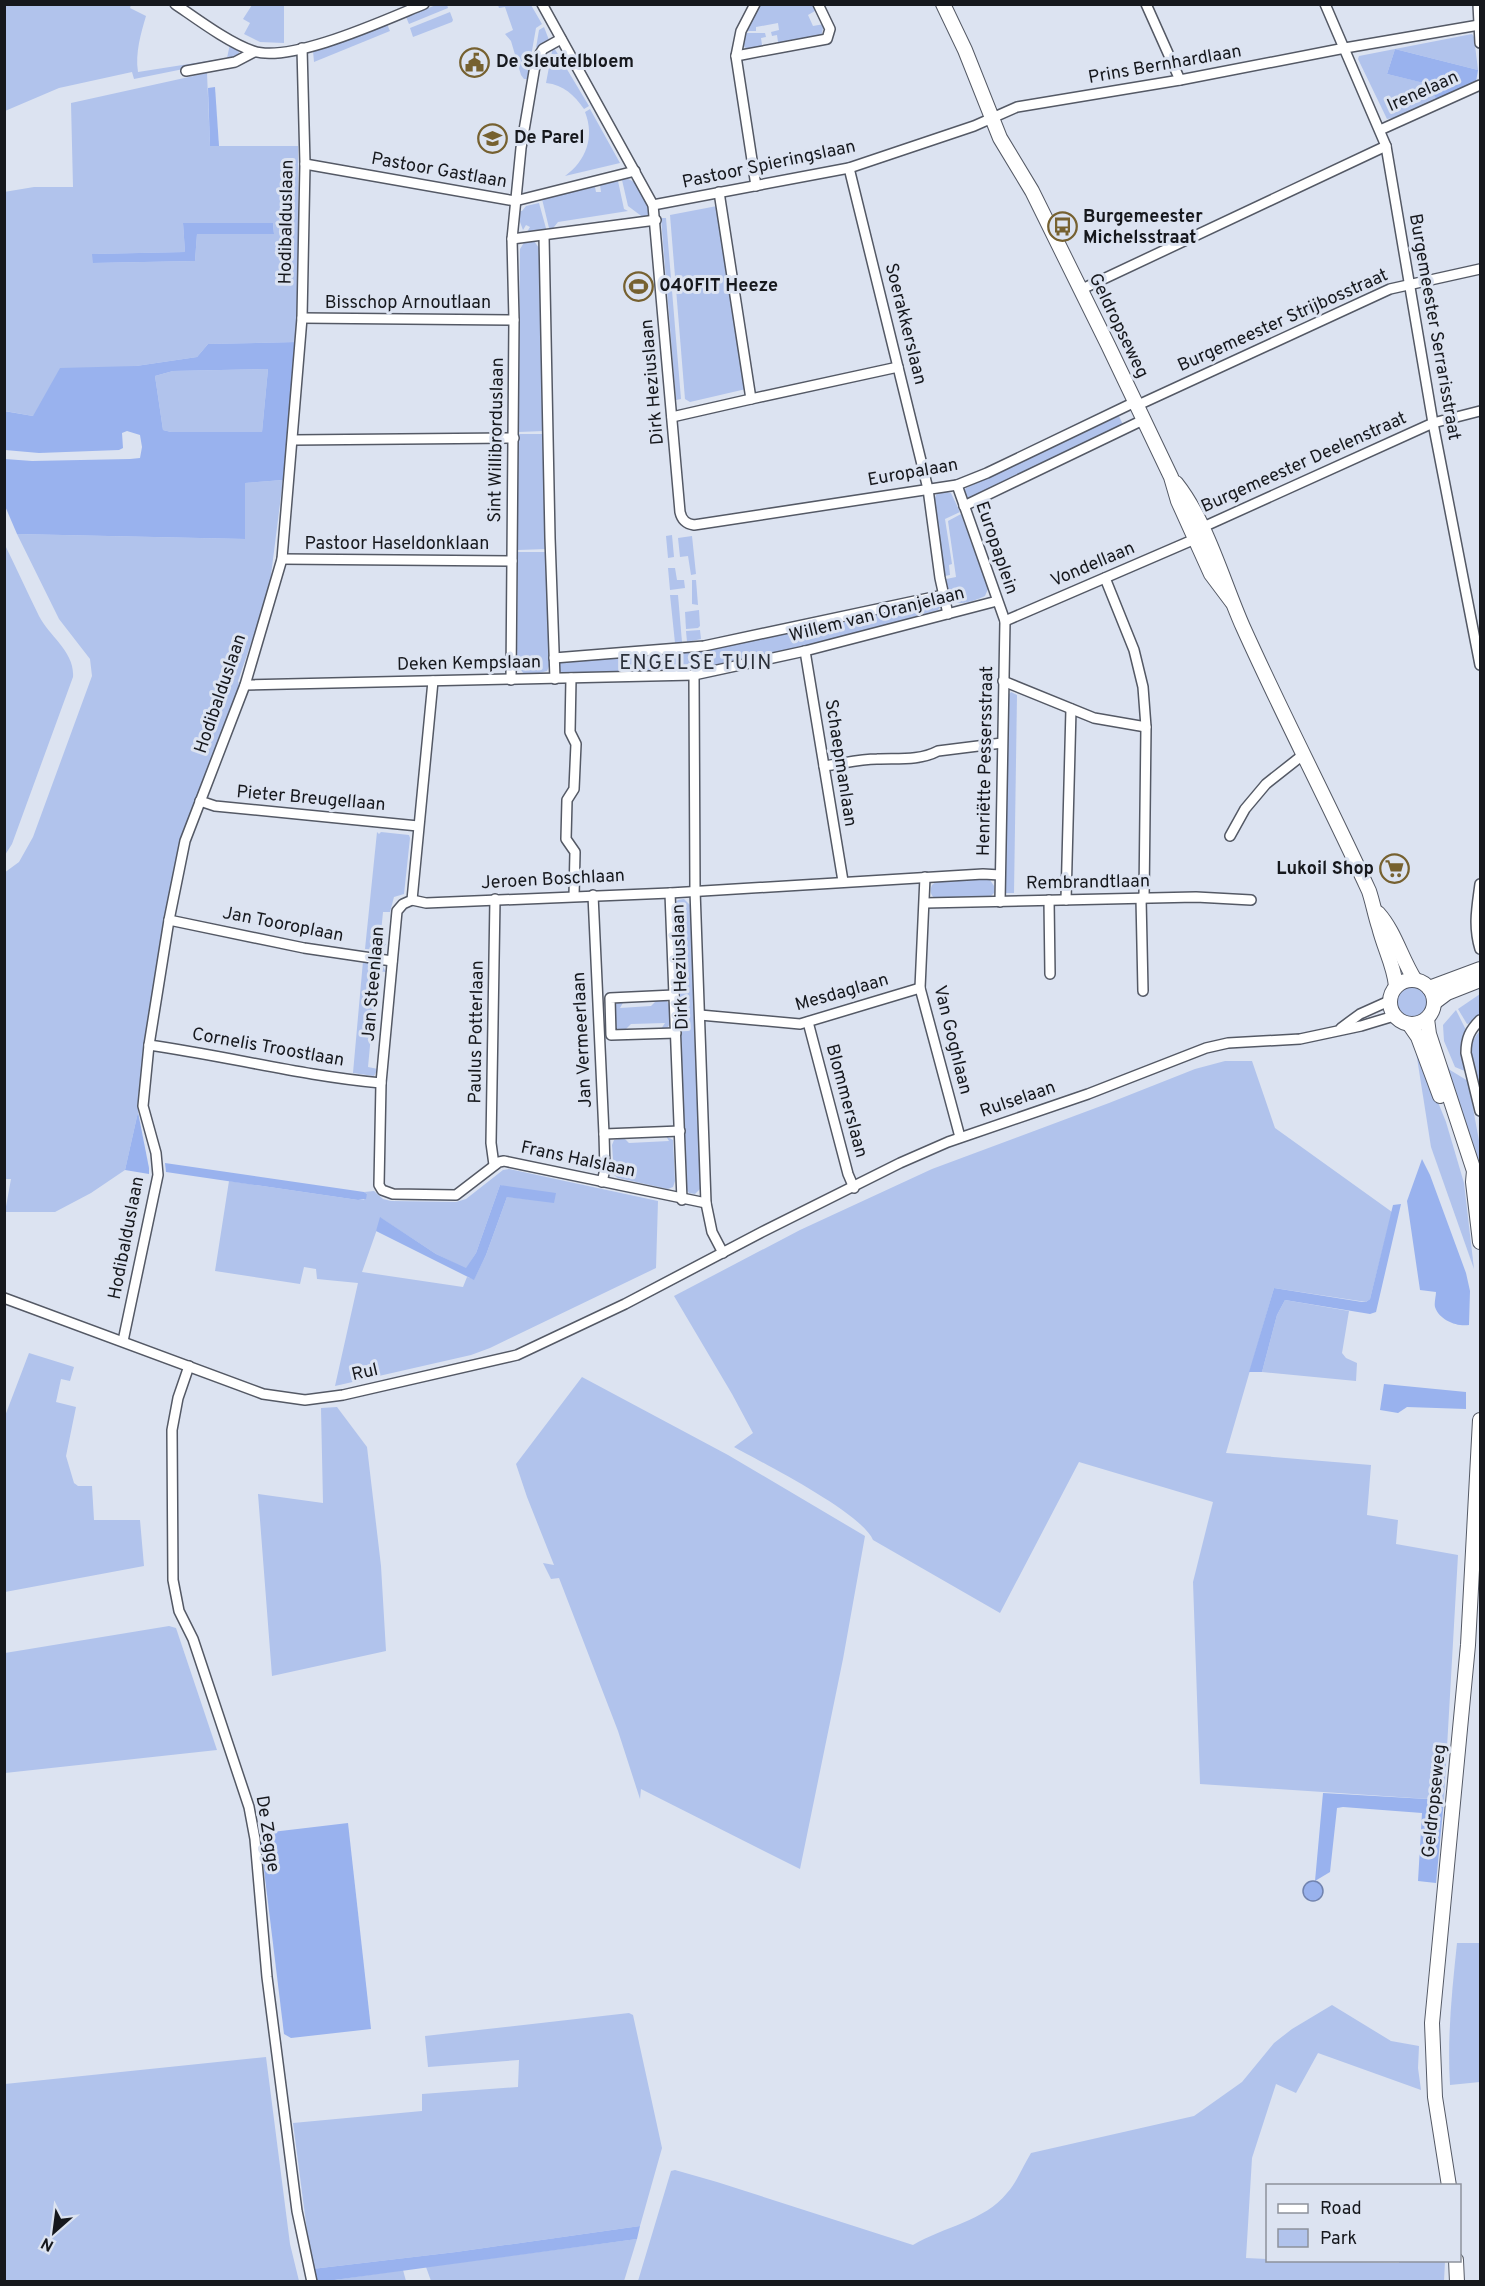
<svg xmlns="http://www.w3.org/2000/svg" width="1485" height="2286" viewBox="0 0 1485 2286" font-family="Overpass,sans-serif">
<rect width="100%" height="100%" fill="#dce3f1"/>
<g fill="#b1c3ec" fill-rule="evenodd">
<path d="M5,5H131L130,8L146,16C141,33 135,53 138,72L227,58L230,44L211,34L213,31L238,47L239,54L233,59L134,79L132,72L59,88L5,111Z"/>
<path d="M252,5H284V43L260,42L244,34L250,23L243,19Z"/>
<path d="M436,5H447L448,8L409,24L406,17Z"/>
<path d="M498,5H531L542,24L536,28L527,79H524L521,75L511,41L505,34L513,30L505,7L499,8Z"/>
<path d="M760,5H814L815,11L808,15L813,26L824,24L821,37L782,44L778,42L777,35L772,36L771,32L779,30L778,23L756,27V31H744Z"/>
<path d="M450,12L453,20L452,22L413,37L410,28Z"/>
<path d="M387,24L390,31L314,62L313,51Z"/>
<path d="M544,27L549,40L536,48L539,30Z"/>
<path d="M743,33H765L766,37L761,38L762,45L759,48L748,50L741,44Z"/>
<path d="M1472,34L1474,37L1478,70L1395,49L1387,74L1433,85L1436,100L1398,117L1387,119L1358,59L1359,56Z"/>
<path d="M553,46L589,106L584,109C574,95 564,85 546,83Z"/>
<path d="M207,73L210,146H298L299,305L296,342L208,344L197,357L136,366L33,416L5,411L4,192L34,187H73L71,103ZM183,223H273L274,233L197,234L195,261L93,263V254L185,252Z"/>
<path d="M590,109L620,163L565,176C586,161 595,137 585,112Z"/>
<path d="M628,179C641,183 649,204 650,216L644,218L628,206L622,180Z"/>
<path d="M618,181L624,209L628,211L558,222L550,232L542,199L595,187L596,192H601L600,185Z"/>
<path d="M539,203L547,232H527L530,227L526,225L523,230L520,222V211H522L526,206Z"/>
<path d="M717,206L746,389L690,402L685,399L670,215Z"/>
<path d="M661,218H666L681,399L676,400Z"/>
<path d="M525,241H534L539,248L544,431L518,432L520,249Z"/>
<path d="M268,369L262,432H171L163,430L155,376L173,371Z"/>
<path d="M1119,416L1123,425L971,498L965,496L964,491L966,488Z"/>
<path d="M518,434H544L547,549L518,550Z"/>
<path d="M283,480L269,591L238,681L240,688L235,696L190,816L175,864L158,958L140,1080L138,1112L125,1170L91,1193L55,1212H5L11,1179H5L4,873L19,862L33,837L92,676L90,659L59,619L17,534L244,539L245,483Z"/>
<path d="M941,491L951,493L960,512L945,519L952,564L949,565L950,575L945,576L934,501L936,495Z"/>
<path d="M961,514L988,589L985,596C974,601 959,607 950,599L946,579L956,577L948,521Z"/>
<path d="M672,535L674,557L668,558L666,536Z"/>
<path d="M692,536L696,574L691,575L688,556L680,557L678,538Z"/>
<path d="M4,543C16,567 27,592 39,616C49,636 75,652 73,677L12,844L5,855Z"/>
<path d="M518,552H547L550,664L547,671L536,674H524L517,665Z"/>
<path d="M668,568H675L677,580H684L685,588L670,590Z"/>
<path d="M692,580H696L698,605L692,604Z"/>
<path d="M670,595H678L682,642L675,643Z"/>
<path d="M938,600L942,605L938,610C861,631 783,656 703,668C658,674 611,672 566,673L558,671V664L562,662L697,651Z"/>
<path d="M699,610L700,626L698,628L686,629L685,612Z"/>
<path d="M700,630L701,639L687,642L686,631Z"/>
<path d="M1011,692L1017,695L1014,893H1006L1007,697Z"/>
<path d="M377,832L379,834L381,832L409,835L410,838L404,894L394,897L390,912H383L380,943L386,944L381,950L365,949Z"/>
<path d="M981,878L990,880L994,886V893L989,898L938,900C931,897 929,892 932,885L937,881Z"/>
<path d="M684,899L691,906L701,1188L695,1194L689,1193L686,1188L674,904L678,900Z"/>
<path d="M363,961L382,965L386,972L377,971L368,1067L378,1069L374,1076L353,1073Z"/>
<circle cx="1411" cy="1002" r="16"/>
<path d="M1480,994V1015L1473,1022L1467,1024L1458,1009Z"/>
<path d="M659,998L666,1000C673,1007 674,1023 665,1030L661,1029L665,1023L631,1024L623,1032L614,1027L615,1004L624,1001L620,1008L651,1006Z"/>
<path d="M1456,1010L1466,1030L1461,1052L1467,1072L1455,1067L1444,1041L1443,1025Z"/>
<path d="M1480,1031V1093C1474,1070 1462,1050 1480,1031Z"/>
<path d="M1415,1045L1446,1122L1464,1183L1474,1269L1431,1147Z"/>
<path d="M1440,1051L1450,1070L1468,1081L1480,1146V1183Z"/>
<path d="M1225,1061H1252L1275,1128L1392,1212L1370,1299L1366,1302L1274,1288L1226,1453L1371,1465L1367,1515L1398,1520L1396,1544L1458,1555L1444,1800L1200,1784L1193,1582L1213,1502L1079,1462L1000,1613L873,1540C862,1513 763,1463 734,1447L753,1433L732,1394L674,1296L800,1230L932,1169L1109,1103L1195,1069Z"/>
<path d="M666,1136L673,1140L675,1181L673,1187L668,1189L618,1178L614,1175L612,1145L614,1140L624,1138L629,1143L669,1141Z"/>
<path d="M509,1169L658,1201L656,1268L490,1348L471,1355L335,1386L358,1283L317,1279L316,1269L304,1267L300,1284L215,1271L229,1181L358,1200H364L367,1194L364,1192L374,1191L383,1199L391,1201L456,1202L466,1199L503,1170ZM500,1185L554,1202L507,1197L486,1255L474,1279L467,1277L463,1287L362,1272L381,1218L436,1254L466,1269L476,1253Z"/>
<path d="M1285,1300L1349,1311L1342,1353L1346,1358L1357,1363L1356,1381L1262,1372L1277,1315Z"/>
<path d="M29,1353L74,1367L70,1381L61,1379L56,1402L76,1407L66,1456L74,1483L78,1486H92L94,1520H140L144,1566L5,1592V1416Z"/>
<path d="M582,1377L728,1455L865,1536L843,1659L800,1869L641,1789L640,1799L618,1731L559,1578L551,1579L543,1563L554,1565L527,1497L516,1464Z"/>
<path d="M337,1407L367,1447L381,1566L386,1651L272,1676L258,1494L323,1503L321,1408Z"/>
<path d="M169,1626L176,1628L217,1750L5,1773V1653Z"/>
<path d="M1457,1943H1480V2082L1450,2085C1447,2038 1452,1990 1457,1943Z"/>
<path d="M1332,2005L1391,2041L1419,2046L1418,2068L1421,2090L1318,2053L1296,2093L1276,2084L1252,2158L1246,2258L1267,2259L1268,2260L1399,2263V2261H1445L1444,2281H638L671,2171L675,2170L717,2182L913,2245C943,2227 985,2221 1007,2193C1017,2182 1023,2166 1031,2153L1194,2116L1242,2082L1274,2043L1292,2029Z"/>
<path d="M629,2013L633,2015L662,2148L640,2226L456,2252L312,2269L293,2123L422,2111V2094L518,2087L519,2060L428,2067L425,2036Z"/>
<path d="M266,2057L290,2244L299,2281H5V2084Z"/>
<path d="M637,2239L624,2281H431L426,2267Z"/>
<path d="M403,2270L406,2281H327Z"/>
</g>
<g fill="#99b2ee" fill-rule="evenodd">
<path d="M1395,49L1478,70L1476,82L1436,100L1432,85L1387,74Z"/>
<path d="M215,87L219,146H210L208,88Z"/>
<path d="M183,223H273L274,234H197L195,261L93,263L92,254L185,252Z"/>
<path d="M296,342L283,480L245,483V539L17,534L5,506V459L32,461L130,459L140,458L142,447L140,435L127,431L122,433L123,448L119,450L39,453L5,450L4,411L33,416L60,368L136,366L197,357L208,344ZM268,369L262,432H171L163,430L155,376L173,371Z"/>
<path d="M138,1112L149,1168V1174L125,1170Z"/>
<path d="M1422,1159L1430,1175L1466,1273L1470,1291L1469,1325C1457,1327 1439,1320 1435,1307C1434,1303 1436,1296 1436,1292L1420,1290L1407,1201Z"/>
<path d="M165,1163L364,1192L367,1194L366,1199L358,1200L166,1172Z"/>
<path d="M500,1185L556,1193L554,1203L507,1197L486,1255L474,1280L376,1231L380,1217L436,1254L466,1268L476,1253Z"/>
<path d="M1401,1204L1376,1312L1370,1314L1285,1300L1277,1315L1262,1372H1249L1274,1288L1362,1302H1366L1370,1299L1393,1205Z"/>
<path d="M1384,1384L1466,1392V1409L1407,1407L1398,1413L1380,1410Z"/>
<path d="M1323,1793L1444,1800L1436,1883L1418,1881L1422,1813L1343,1807L1337,1808L1330,1872L1315,1881Z"/>
<path d="M348,1823L371,2029L291,2038L284,2034L260,1837L272,1832Z"/>
<path d="M640,2226L637,2239L327,2281H317L312,2269L456,2252Z"/>
</g>
<circle fill="#98b1ed" stroke="#7183af" stroke-width="1.5" cx="1313" cy="1891" r="10"/>
<g fill="none" stroke-linecap="round" stroke-linejoin="round">
<defs>
<g id="street">
<path d="M175,4C197,19 229,43 253,51C290,64 387,19 424,4"/>
<path d="M542,4L653,205L680,512C682,521 687,524 694,525L957,485L987,473L1135,402"/>
<path d="M755,4L741,31L736,56L756,186"/>
<path d="M1146,4L1180,80"/>
<path d="M1325,4L1386,146L1433,423L1480,665"/>
<path d="M1478,4L1480,43"/>
<path d="M736,56L827,39L830,29L818,4"/>
<path d="M186,71L235,62L254,52"/>
<path d="M1380,130L1480,85"/>
<path d="M305,164L515,201L635,171"/>
<path d="M849,168L928,489L940,578L948,614"/>
<path d="M653,205L849,168L974,126L1017,107L1180,80L1345,48L1479,25"/>
<path d="M544,236L550,538L555,679"/>
<path d="M512,239L656,220"/>
<path d="M1080,290L1386,146"/>
<path d="M302,318L514,320"/>
<path d="M751,399L898,367"/>
<path d="M1136,406L1390,289L1480,269"/>
<path d="M672,417L751,399L719,192"/>
<path d="M293,440L514,438"/>
<path d="M957,485L1005,621L1000,902"/>
<path d="M964,506L1143,420"/>
<path d="M282,559L512,561"/>
<path d="M1105,578L1134,650L1143,687L1146,727L1144,898"/>
<path d="M1005,621L1195,539L1201,528L1433,423L1480,411"/>
<path d="M805,651L843,881"/>
<path d="M554,658L704,646L943,595"/>
<path d="M694,675L695,890L706,1203L712,1232L723,1253"/>
<path d="M571,678L570,732L576,744L574,789L567,800L566,839L575,852L574,896"/>
<path d="M511,680L514,320L512,239L521,148L536,60L543,49L561,39"/>
<path d="M433,681L412,900L403,904L397,911L381,1083L379,1185L382,1190L393,1194L456,1195L499,1162L504,1161L706,1203"/>
<path d="M1003,681L1094,718L1146,727"/>
<path d="M245,685L694,675L805,651L997,601"/>
<path d="M824,766C841,764 859,759 877,759C897,758 919,761 938,751L1002,743"/>
<path d="M200,801L215,806L418,826"/>
<path d="M1230,836L1245,809L1266,784L1304,754"/>
<path d="M925,877L920,988L960,1137"/>
<path d="M1480,884C1477,907 1473,926 1480,949"/>
<path d="M670,893L682,1200"/>
<path d="M593,895L604,1134L605,1169L602,1182"/>
<path d="M1141,898L1143,991"/>
<path d="M412,900L426,903L670,893L983,874L1000,875"/>
<path d="M1049,900L1050,974"/>
<path d="M1066,900L1071,709"/>
<path d="M925,903L1196,897L1251,900"/>
<path d="M169,920L304,948L392,961"/>
<path d="M674,995L610,998L611,1035L676,1033"/>
<path d="M700,1015L800,1024L920,988"/>
<path d="M1480,1020C1470,1030 1466,1038 1466,1053L1480,1111"/>
<path d="M808,1022L848,1174L854,1188"/>
<path d="M1341,1028L1360,1014L1389,1001"/>
<path d="M149,1045C227,1056 303,1076 381,1083"/>
<path d="M604,1134L680,1131"/>
<path d="M494,1165L491,1143L495,899"/>
<path d="M4,1298L263,1394L305,1400L343,1395L517,1355L625,1304L762,1232L900,1163L948,1142L1088,1094L1206,1048L1228,1043L1300,1039L1361,1026L1394,1016"/>
<path d="M123,1341L158,1175L156,1153L143,1106L149,1045L169,920L185,841L245,685L282,559L302,318L305,164L302,48"/>
<path d="M189,1366L178,1398L172,1430L173,1580L179,1611L193,1639L249,1807L255,1839L267,1977L297,2211L312,2282"/>
</g>
<g id="secondary">
<path d="M943,4L965,50L1000,138L1032,191L1108,345L1171,477L1178,501L1211,574L1232,602"/>
<path d="M1176,483C1207,522 1223,582 1243,627C1283,716 1328,802 1369,891C1373,903 1375,915 1379,927C1384,948 1394,965 1396,986"/>
<path d="M1378,913C1395,932 1401,958 1415,980"/>
<circle cx="1412" cy="1002" r="22"/>
<path d="M1429,988L1480,969"/>
<path d="M1435,1002L1447,993L1480,980"/>
<path d="M1427,1019L1429,1034L1474,1171L1473,1182L1480,1242"/>
<path d="M1409,1024L1418,1037L1440,1096"/>
<path d="M1449,2186L1435,2097L1432,2023L1468,1645L1480,1420"/>
<path d="M1456,2260L1457,2282"/>
</g>
</defs>
<use href="#street" stroke="#545965" stroke-width="12"/>
<use href="#secondary" stroke="#545965" stroke-width="16"/>
<use href="#street" stroke="#fff" stroke-width="9"/>
<use href="#secondary" stroke="#fff" stroke-width="14"/>
</g>
<defs>
<symbol id="civic-ring" viewBox="-11 -11 22 22"><circle r="9.5" fill="#dce3f1" stroke="#766130" stroke-width="1.5"/><path d="M-.6-6.5H3V-4.5H.6V-3L4-1V1h2V6H-6V1h2V-1L-.6-3ZM-1.2 2.5V6h2.4V2.5Z" fill="#766130"/></symbol>
<symbol id="school-ring" viewBox="-11 -11 22 22"><circle r="9.5" fill="#dce3f1" stroke="#766130" stroke-width="1.5"/><path d="M0-5L7-2L0 1L-7-2ZM-4 1L0 2.5L4 1V4Q0 6-4 4Z" fill="#766130"/></symbol>
<symbol id="bus-ring" viewBox="-11 -11 22 22"><circle r="9.5" fill="#dce3f1" stroke="#766130" stroke-width="1.5"/><path d="M-5-6H5V4H4V6H2V4H-2V6H-4V4H-5ZM-3.5-4V0h7V-4ZM-3.5 1.2v1.5H-2V1.2ZM2 1.2v1.5H3.5V1.2Z" fill="#766130"/></symbol>
<symbol id="stadium-ring" viewBox="-11 -11 22 22"><circle r="9.5" fill="#dce3f1" stroke="#766130" stroke-width="1.5"/><path d="M0-5a6.5 5 0 1 0 0 10a6.5 5 0 1 0 0-10ZM-3.5-1.8h7v3.6h-7Z" fill="#766130"/></symbol>
<symbol id="supermarket-ring" viewBox="-11 -11 22 22"><circle r="9.5" fill="#dce3f1" stroke="#766130" stroke-width="1.5"/><path d="M-6-5.5h2.5l.6 2H6L4.5 2H-2.5L-4.4-4H-6ZM-1.5 3.2a1.3 1.3 0 1 0 .1 0ZM3 3.2a1.3 1.3 0 1 0 .1 0Z" fill="#766130"/></symbol>
</defs>
<g fill-rule="evenodd">
<use href="#civic-ring" x="458" y="46" width="33" height="33"/>
<use href="#school-ring" x="476" y="122" width="33" height="33"/>
<use href="#bus-ring" x="1046" y="210" width="33" height="33"/>
<use href="#stadium-ring" x="622" y="270" width="33" height="33"/>
<use href="#supermarket-ring" x="1378" y="852" width="33" height="33"/>
</g>
<g text-anchor="middle" dominant-baseline="central" stroke-width="6" stroke-linejoin="round" paint-order="stroke">
<g font-size="18" font-weight="bold" fill="#16181d" stroke="#dce3f1" text-anchor="start">
<text x="496" y="62">De Sleutelbloem</text>
<text x="514" y="138">De Parel</text>
<text x="1083" y="217">Burgemeester<tspan x="1083" dy="21">Michelsstraat</tspan></text>
<text x="659" y="286">040FIT Heeze</text>
<text x="1374" y="869" text-anchor="end">Lukoil Shop</text>
</g>
<g font-size="18" fill="#16181d" stroke="#dce3f1">
<text transform="translate(1165 65) rotate(-10)">Prins Bernhardlaan</text>
<text transform="translate(1423 92) rotate(-24)">Irenelaan</text>
<text transform="translate(769 165) rotate(-12)">Pastoor Spieringslaan</text>
<text transform="translate(439 171) rotate(10)">Pastoor Gastlaan</text>
<text transform="translate(287 222) rotate(-89)">Hodibalduslaan</text>
<text x="408" y="303">Bisschop Arnoutlaan</text>
<text transform="translate(1283 321) rotate(-24)">Burgemeester Strijbosstraat</text>
<text transform="translate(905 324) rotate(76)">Soerakkerslaan</text>
<text transform="translate(1118 326) rotate(64)">Geldropseweg</text>
<text transform="translate(1434 327) rotate(80)">Burgemeester Serrarisstraat</text>
<text transform="translate(653 382) rotate(-95)">Dirk Heziuslaan</text>
<text transform="translate(497 440) rotate(-89)">Sint Willibrorduslaan</text>
<text transform="translate(1304 463) rotate(-24)">Burgemeester Deelenstraat</text>
<text transform="translate(913 473) rotate(-10)">Europalaan</text>
<text x="397" y="544">Pastoor Haseldonklaan</text>
<text transform="translate(996 548) rotate(71)">Europaplein</text>
<text transform="translate(1093 565) rotate(-23)">Vondellaan</text>
<text transform="translate(877 615) rotate(-14)">Willem van Oranjelaan</text>
<text transform="translate(469 664) rotate(-1)">Deken Kempslaan</text>
<text transform="translate(221 694) rotate(-71)">Hodibalduslaan</text>
<text transform="translate(986 761) rotate(-89)">Henriëtte Pessersstraat</text>
<text transform="translate(840 763) rotate(81)">Schaepmanlaan</text>
<text transform="translate(311 799) rotate(5)">Pieter Breugellaan</text>
<text transform="translate(553 880) rotate(-3)">Jeroen Boschlaan</text>
<text transform="translate(1088 883) rotate(-1)">Rembrandtlaan</text>
<text transform="translate(283 925) rotate(11)">Jan Tooroplaan</text>
<text transform="translate(681 967) rotate(-92)">Dirk Heziuslaan</text>
<text transform="translate(374 984) rotate(-85)">Jan Steenlaan</text>
<text transform="translate(842 993) rotate(-16)">Mesdaglaan</text>
<text transform="translate(477 1032) rotate(-89)">Paulus Potterlaan</text>
<text transform="translate(583 1040) rotate(-93)">Jan Vermeerlaan</text>
<text transform="translate(952 1040) rotate(76)">Van Goghlaan</text>
<text transform="translate(268 1048) rotate(10)">Cornelis Troostlaan</text>
<text transform="translate(1018 1100) rotate(-19)">Rulselaan</text>
<text transform="translate(846 1101) rotate(75)">Blommerslaan</text>
<text transform="translate(578 1160) rotate(12)">Frans Halslaan</text>
<text transform="translate(127 1238) rotate(-79)">Hodibalduslaan</text>
<text transform="translate(365 1373) rotate(-13)">Rul</text>
<text transform="translate(1435 1801) rotate(-84)">Geldropseweg</text>
<text transform="translate(267 1834) rotate(81)">De Zegge</text>
</g>
<g font-size="20" letter-spacing="1.5" fill="#2b303a" stroke="#dce3f1">
<text x="696" y="664">ENGELSE TUIN</text>
</g>
</g>
<rect width="1485" height="2286" fill="none" stroke="#16181d" stroke-width="12"/>
<rect x="1266" y="2184" width="195" height="78" fill="#dce3f1" stroke="#8d929c" stroke-width="1.5"/>
<rect x="1278" y="2204" width="30" height="9" fill="#ffffff" stroke="#8d929c" stroke-width="1.5"/>
<text x="1320" y="2214" font-size="18" fill="#16181d">Road</text>
<rect x="1278" y="2229" width="30" height="18" fill="#b1c3ec" stroke="#8d929c" stroke-width="1.5"/>
<text x="1320" y="2244" font-size="18" fill="#16181d">Park</text>
<g transform="translate(54 2232) rotate(208)" stroke="#dce3f1" stroke-width="4.5" paint-order="stroke">
<path d="M0-4.5L10 22L0 15L-10 22Z" fill="#16181d"/>
<text y="-9" font-size="16" font-weight="bold" text-anchor="middle" fill="#16181d">N</text>
</g>
</svg>
